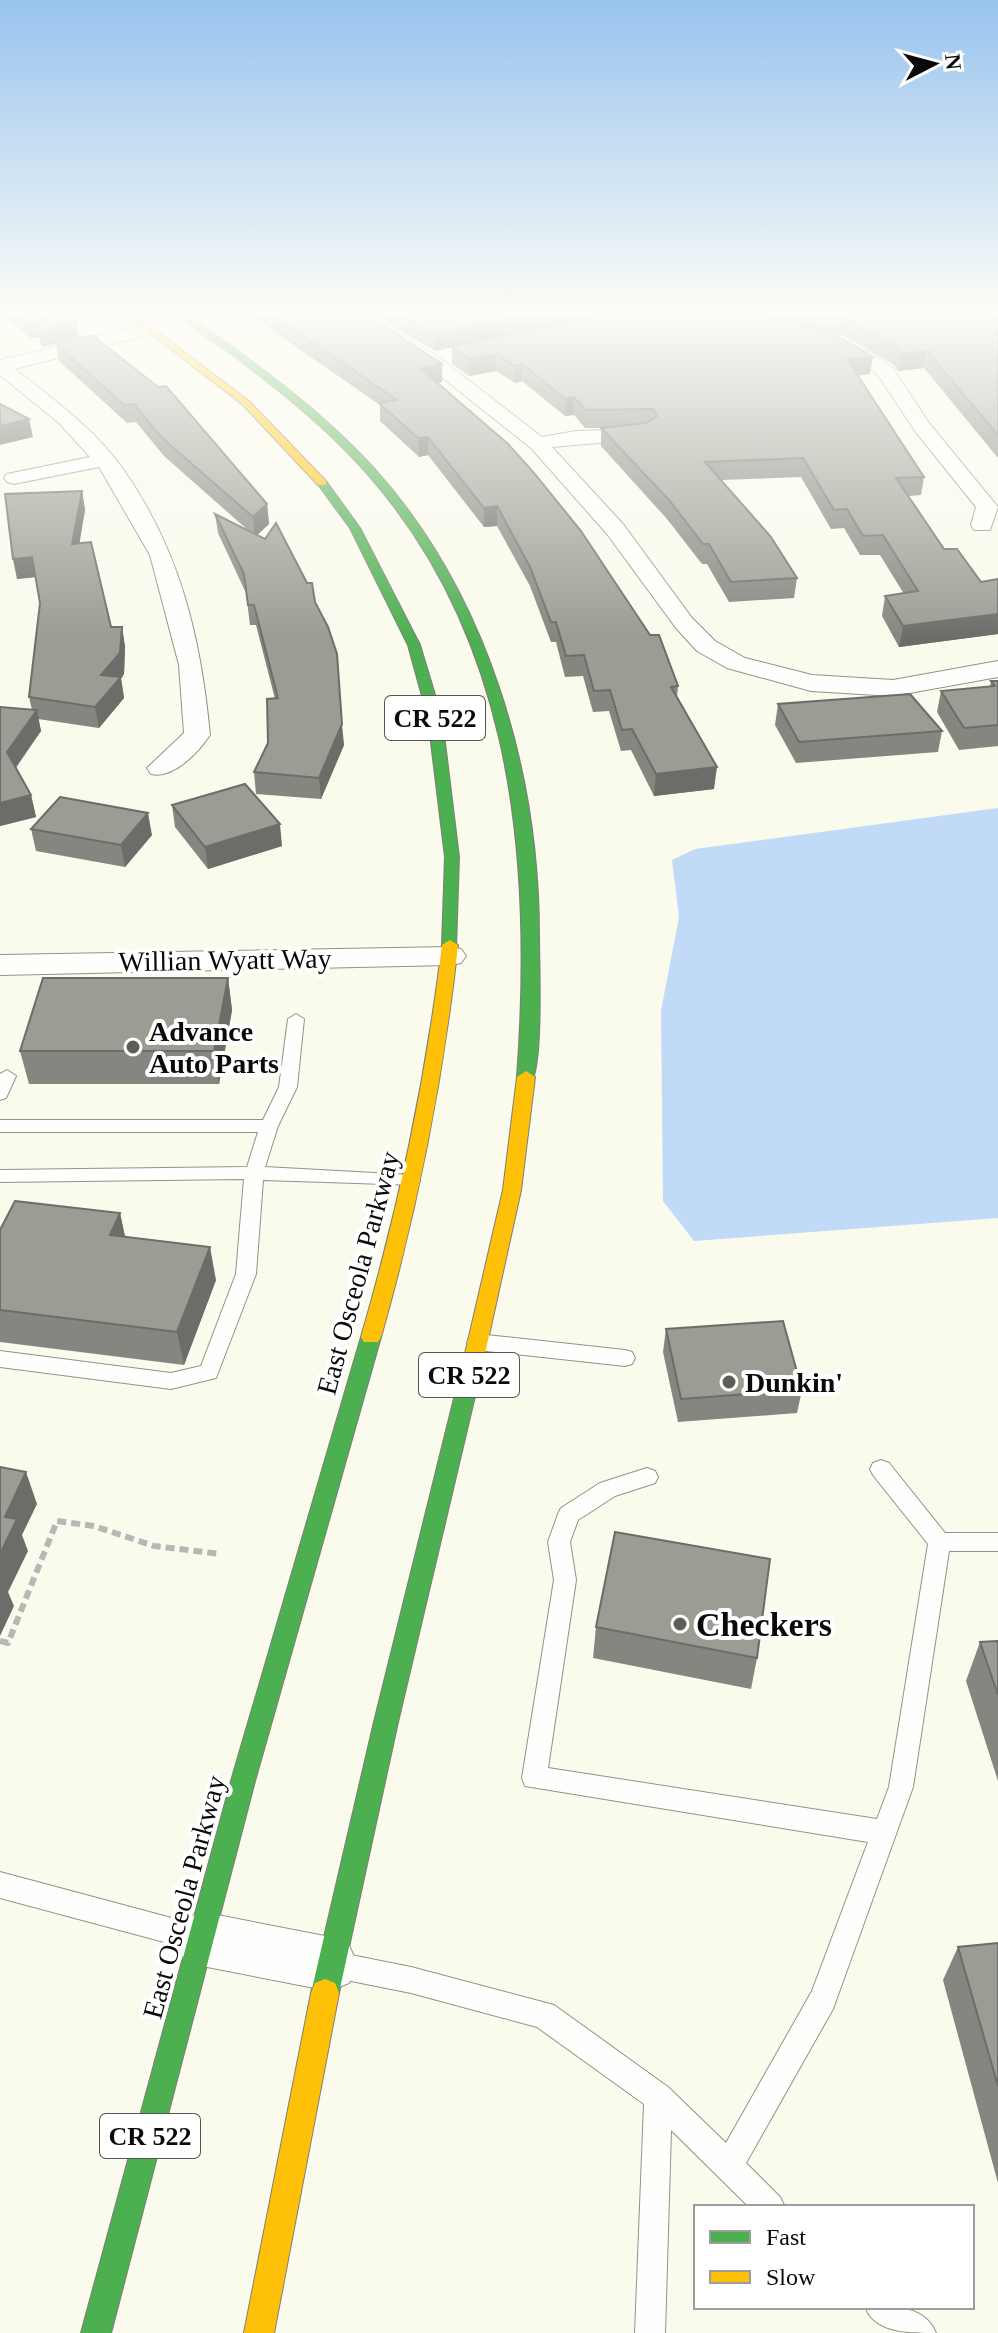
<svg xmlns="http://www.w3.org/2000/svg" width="998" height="2333" viewBox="0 0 998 2333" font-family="Georgia,serif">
<rect width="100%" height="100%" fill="#fafaed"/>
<path fill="#c0daf7" d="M998,808V1218L694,1241L663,1201L661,1011L679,917L672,860L695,849Z"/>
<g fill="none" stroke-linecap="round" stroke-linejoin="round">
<defs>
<g id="lane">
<path d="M296,1014L304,1019L297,1087L278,1126L265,1167L411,1175L417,1177L420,1181L417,1185L263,1180L256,1274L216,1378L171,1389L0,1367V1351L171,1373L201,1366L236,1274L244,1179L0,1182V1170L247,1167L258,1132H0V1120H263L279,1087L288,1019Z"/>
<path d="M7,1070L16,1076L6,1098L0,1100V1074Z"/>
<path d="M477,1334L625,1350L632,1352L635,1358L632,1364L625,1366L477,1350L470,1347L467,1342L470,1337Z"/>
<path d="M881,1460L889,1463L945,1533H998V1551H949L913,1787L833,2009L746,2163L780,2197L785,2207H749L671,2130L665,2333H635L644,2104L537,2027L411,1993L341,1979L332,1975L328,1966L332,1957L341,1953L411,1967L554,2005L668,2087L726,2143L812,1991L868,1842L525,1786L522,1778L554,1580L548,1542L558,1514L561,1508L600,1483L647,1468L655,1471L658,1477L655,1483L615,1496L578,1520L570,1542L576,1580L548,1768L877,1819L889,1787L928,1544L873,1475L870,1469L873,1463Z"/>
<path d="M0,1872L194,1924L203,1928L207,1937L203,1946L194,1950L0,1898Z"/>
<path d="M868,2307C894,2307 925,2305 936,2333C911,2333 878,2333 867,2311Z"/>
</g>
<g id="street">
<path d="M346,313H366L437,356L542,437L576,431L650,429L653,433L643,439L552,447L623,524L692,618L715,641L745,658L812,675L893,680L998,661V677L893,696L811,691L727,668L697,651L676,628L607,534L531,448L425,364Z"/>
<path d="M150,324L159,329L156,333L15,369C53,399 95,429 123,469C180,550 201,638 210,735C198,753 173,779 151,774L147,768L184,733L179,665L150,555L99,467L14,484L7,482L4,478L7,474L90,457L59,423L0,375V360Z"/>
<path d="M830,336L869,352L892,367L929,423L998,507L990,530H974L971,525L976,507L915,431L878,375L857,360L824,345L821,341Z"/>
<path d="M450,947L461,949L466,956L461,963L450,965L0,975V955Z"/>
<path d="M202,1912L330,1937L349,1945L357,1964L349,1983L330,1991L202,1966L183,1958L175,1939L183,1920Z"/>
</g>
<g id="fast">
<path d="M176,313H185C251,360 318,407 372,466C486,591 539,769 539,936C539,966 543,1058 532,1081H520L517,1077C534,849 512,615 341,446C308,413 271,384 234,356C215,342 193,329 176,313Z"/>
<path d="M318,481H326L360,528L420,645L442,718L459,857L456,948H444L442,945L445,857L428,718L408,645L350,528L317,483Z"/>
<path d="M371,1329L378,1332L381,1337L255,1781L111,2333H81L231,1781L361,1337L364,1332Z"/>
<path d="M474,1350L481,1352L484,1358L398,1722L339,1993L335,2003L325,2007L315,2003L311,1993L374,1722L464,1358L467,1352Z"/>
</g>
<g id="slow">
<path d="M124,313H133L249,401L326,481V485H318L243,405Z"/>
<path d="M450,940L458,945C443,1079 418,1207 381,1337L378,1342H364L361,1337C399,1207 426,1079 442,945Z"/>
<path d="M526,1071L535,1077L521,1190L484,1358L481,1364L474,1366L467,1364L464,1358L503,1190L517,1077Z"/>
<path d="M325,1979L335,1983L339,1993L274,2333H244L311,1993L315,1983Z"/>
</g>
</defs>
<use href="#lane" stroke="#92928c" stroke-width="2"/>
<use href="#street" stroke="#92928c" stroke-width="2"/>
<use href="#fast" stroke="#7f7f7a" stroke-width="2"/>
<use href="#slow" stroke="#7f7f7a" stroke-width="2"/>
<path stroke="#b7b7b5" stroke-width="6" stroke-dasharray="9 5" stroke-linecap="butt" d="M0,1641L8,1643L57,1521L94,1526L154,1546L221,1554"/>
<use href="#lane" fill="#fefefc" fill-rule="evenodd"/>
<use href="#street" fill="#fefefc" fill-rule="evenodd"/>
<use href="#fast" fill="#4caf50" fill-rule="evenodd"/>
<use href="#slow" fill="#ffc107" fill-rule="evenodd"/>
</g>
<g fill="#86857f">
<path d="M0,313H66L76,321L79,338L43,347L40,344L39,337L31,338Z"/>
<path d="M247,313H364L442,382L437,383L678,686L677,697L714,789L654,796L631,750L621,751L609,711L593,712L583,676L565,677L556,642H551L530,586L497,526L484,527L428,455L419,457L380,421V405Z"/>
<path d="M371,313H998V458L924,368L898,371L893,364L844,336L833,333L870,374L858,375L924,477L921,495L908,496L944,549L981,582L998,579V634L899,647L882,616L885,596L904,594L880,555H860L844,528L831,529L801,477L721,480L797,578L794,598L729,602L707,564H702L667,519L601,446V428H585L574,415L565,416L522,381L515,383L496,371L469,376L452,364V347L435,351Z"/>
<path d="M56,344L158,387L267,504L269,524L257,535L315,602L344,745L321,799L256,794L254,772L268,743L275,699L256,625H250L246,593L218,533L215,514L249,531L164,456L136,422L127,423L59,361Z"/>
<path d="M82,491L85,510L79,544L111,627H122L125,647L124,674L121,678L124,698L99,728L38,719L41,731L16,768L31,795L36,817L0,826V707L32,710L29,697L40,603L35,577L17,579Z"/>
<path d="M991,681H998V746L959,750L937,712L941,691L990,687Z"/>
<path d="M778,704L942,731L938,752L796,763L775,725Z"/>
<path d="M172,805L282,846L208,869L175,827Z"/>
<path d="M31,829L152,835L125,867L36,851Z"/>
<path d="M228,978L232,1010L219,1084H29L20,1051Z"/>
<path d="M120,1213L125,1237L216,1280L184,1365L0,1342V1230Z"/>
<path d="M666,1329L802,1390L797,1413L678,1422L663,1352Z"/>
<path d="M596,1627L757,1658L751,1689L593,1658Z"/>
<path d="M998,1641V1781L966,1681L980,1642Z"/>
<path d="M998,1943V2183L943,1980L958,1947Z"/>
</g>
<g fill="#6d6c68">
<path d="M537,313H612L435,351L434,334Z"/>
<path d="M44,319L76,321L79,338L43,347L40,330L37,327L39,337L31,338L28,322Z"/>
<path d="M927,351L924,368L898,371L901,354Z"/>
<path d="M496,354V371L469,376L468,359Z"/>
<path d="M873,357L870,374L845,377L847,359Z"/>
<path d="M442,364V382L421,386L420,368Z"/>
<path d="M522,364V381L515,383V366Z"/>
<path d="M574,397V415L565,416V399Z"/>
<path d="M29,419L33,437L0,445V426Z"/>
<path d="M428,437V455L419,457L418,438Z"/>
<path d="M82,491L85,510L76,564L72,544Z"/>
<path d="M267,504L269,524L255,537L253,517Z"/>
<path d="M497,506V526L484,527V508Z"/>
<path d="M32,557L36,577L17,579L13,559Z"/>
<path d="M998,614V634L899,647L903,626Z"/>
<path d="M122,627L125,647L124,674L121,678L124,698L99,728L95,707L101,675Z"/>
<path d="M37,710L41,731L11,773L7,752Z"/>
<path d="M342,724L344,745L321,799L319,778Z"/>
<path d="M717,767L714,789L654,796L656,774Z"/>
<path d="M31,795L36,817L0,826V803Z"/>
<path d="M148,813L152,835L125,867L121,845Z"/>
<path d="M280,824L282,846L208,869L205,847Z"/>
<path d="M228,978L232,1010L219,1084L214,1051Z"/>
<path d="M120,1213L127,1246L110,1235Z"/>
<path d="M210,1247L216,1280L184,1365L177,1332Z"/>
<path d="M26,1472L37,1504L22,1535L28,1551L8,1592L14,1606L0,1636V1554L5,1517Z"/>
</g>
<g fill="#9c9b94" stroke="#6d6c68" stroke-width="2">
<path d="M17,313H66L76,321L40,330L37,327L44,319L28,322Z"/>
<path d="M269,313H364L442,364L420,368L507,443L534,473L581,531L650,635H659L678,686L671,687L717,767L656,774L632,729L622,730L610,690L594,691L584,655L566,656L556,622H551L530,567L497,506L484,508L428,437L418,438L379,403L397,400Z"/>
<path d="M398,313H537L434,334Z"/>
<path d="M613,313H755L832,333L873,357L847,359L924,477L896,478L944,549H957L981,582L998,579V614L903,626L885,596L918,591L883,535L863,536L847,509L834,510L803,458L705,462L771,537L797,578L731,582L709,544H703L669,500L601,428L646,423L657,416L654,409L586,410L574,397L565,399L522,364L515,366L496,354L468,359L452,347Z"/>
<path d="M818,313H998V435L927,351L901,354L896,347L846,319Z"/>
<path d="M92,335L158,387L166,386L267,504L253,517L161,437L134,404L124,405L56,344Z"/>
<path d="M0,404L29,419L0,426Z"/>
<path d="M82,491L72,544L91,542L111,627H122L120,653L101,675L121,677L95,707L29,697L40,603L32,557L13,559L5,494Z"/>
<path d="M215,514L265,539L276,523L307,583H312L315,602L328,627L337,654L342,724L319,778L254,772L268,743L267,699L278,698L254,605H248L244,574Z"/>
<path d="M991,681H998V725L964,728L941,691L995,686Z"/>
<path d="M910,694L942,731L799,742L778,704Z"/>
<path d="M0,707L37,710L7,752L31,795L0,803Z"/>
<path d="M245,784L280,824L205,847L172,805Z"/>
<path d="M60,797L148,813L121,845L31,829Z"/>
<path d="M43,978H228L214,1051H20Z"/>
<path d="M15,1201L120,1213L110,1235L210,1247L177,1332L0,1310V1230Z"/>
<path d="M783,1321L802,1390L681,1399L666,1329Z"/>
<path d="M0,1467L26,1472L5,1517L17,1519L0,1554Z"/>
<path d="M615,1532L770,1559L757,1658L596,1627Z"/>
<path d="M998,1641V1695L980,1642Z"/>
<path d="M998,1943V2086L958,1947Z"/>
</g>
<linearGradient id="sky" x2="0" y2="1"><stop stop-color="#98c3ee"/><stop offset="0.49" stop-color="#fdfdf7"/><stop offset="1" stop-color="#fdfdf7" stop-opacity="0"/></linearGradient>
<rect width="998" height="639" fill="url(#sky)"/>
<g fill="#5e5e59" stroke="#fff" stroke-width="3">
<circle cx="133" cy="1047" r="8"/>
<circle cx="729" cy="1382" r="8"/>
<circle cx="680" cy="1624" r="8"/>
</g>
<g text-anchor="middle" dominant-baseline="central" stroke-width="8" stroke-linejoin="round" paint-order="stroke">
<g fill="#fff" stroke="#545454" stroke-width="2">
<rect x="385" y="696" width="100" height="44" rx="6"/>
<rect x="419" y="1353" width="100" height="44" rx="6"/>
<rect x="100" y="2114" width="100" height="44" rx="6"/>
</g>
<g font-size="26" font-weight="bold" fill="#0a0a0a">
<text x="435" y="718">CR 522</text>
<text x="469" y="1375">CR 522</text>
<text x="150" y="2136">CR 522</text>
</g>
<g font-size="28" fill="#0a0a0a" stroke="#fff">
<text transform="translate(225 960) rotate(-1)">Willian Wyatt Way</text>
<text transform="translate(358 1273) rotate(-75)">East Osceola Parkway</text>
<text transform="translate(184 1897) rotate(-75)">East Osceola Parkway</text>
</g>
<g font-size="28" font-weight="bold" fill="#0a0a0a" stroke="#fff" text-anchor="start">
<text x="149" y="1031">Advance<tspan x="149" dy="32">Auto Parts</tspan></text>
<text x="745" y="1382">Dunkin'</text>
</g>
<g font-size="34" font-weight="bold" fill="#0a0a0a" stroke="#fff" text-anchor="start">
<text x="696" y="1624">Checkers</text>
</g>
</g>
<rect x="694" y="2205" width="280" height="104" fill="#ffffff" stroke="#9d9d9d" stroke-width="2"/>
<rect x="710" y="2231" width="40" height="12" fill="#4caf50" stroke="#9d9d9d" stroke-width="2"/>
<text x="766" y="2245" font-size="24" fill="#0a0a0a">Fast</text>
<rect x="710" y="2271" width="40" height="12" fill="#ffc107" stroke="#9d9d9d" stroke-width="2"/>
<text x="766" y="2285" font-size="24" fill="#0a0a0a">Slow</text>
<g transform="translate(934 64) rotate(84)" stroke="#ffffff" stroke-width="6" paint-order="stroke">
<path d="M0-6L14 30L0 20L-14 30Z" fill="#0a0a0a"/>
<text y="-12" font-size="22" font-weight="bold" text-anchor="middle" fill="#0a0a0a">N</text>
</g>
</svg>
